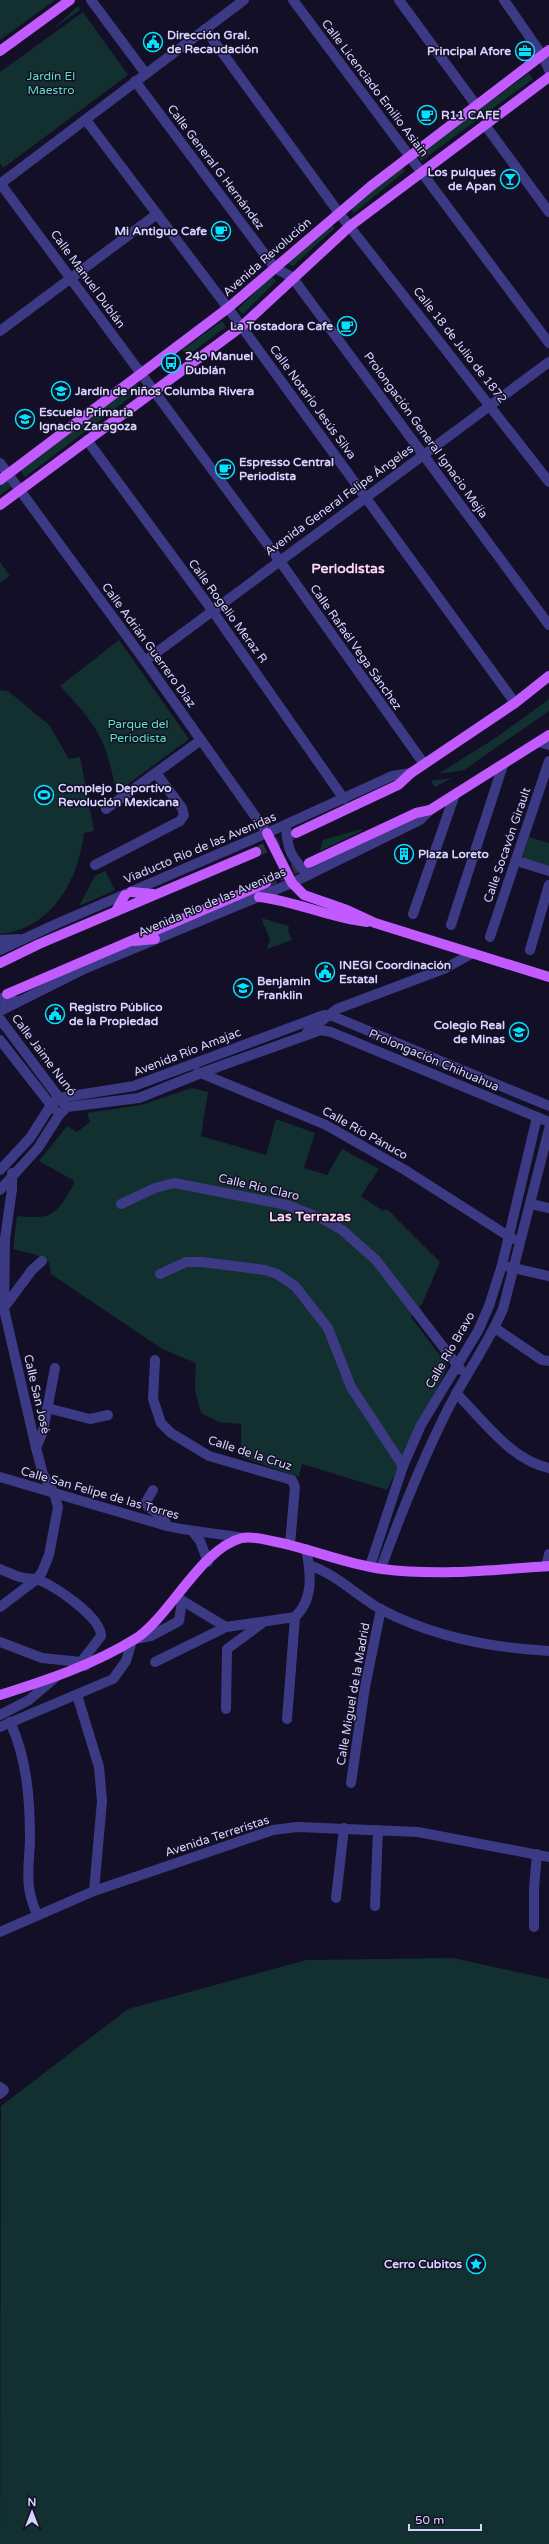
<svg xmlns="http://www.w3.org/2000/svg" width="549" height="2544" viewBox="0 0 549 2544" font-family="'Varela Round',sans-serif">
<rect width="100%" height="100%" fill="#130f26"/>
<g fill="#12302f">
<path d="M0,0H55L0,40Z"/>
<path d="M78,6L80,10L53,29Z"/>
<path d="M83,12L128,75L3,168L0,163V72Z"/>
<path d="M529,73L533,79L421,161L417,155Z"/>
<path d="M401,166L405,171L354,213L350,208Z"/>
<path d="M329,222L335,228L293,266L285,262Z"/>
<path d="M271,276L276,281L243,314L238,309Z"/>
<path d="M222,321L226,327L187,356L182,350Z"/>
<path d="M136,384L140,390L25,477L20,470Z"/>
<path d="M6,480L11,487L0,495V485Z"/>
<path d="M0,562L10,576L0,583Z"/>
<path d="M119,640L189,739L116,793C107,740 97,725 60,686Z"/>
<path d="M0,690L8,691L49,725L69,759L80,757L94,831L84,833C79,879 52,929 0,934Z"/>
<path d="M549,699V711L464,770L438,774L497,737Z"/>
<path d="M452,778L435,787L431,781Z"/>
<path d="M362,829L363,830L320,851L323,840Z"/>
<path d="M529,837L549,843V867L525,859L523,856Z"/>
<path d="M105,871L115,890L79,906L95,876Z"/>
<path d="M261,918L289,926L288,931L292,940L267,949L270,939Z"/>
<path d="M192,1088L208,1092L201,1136L266,1155L276,1119L315,1133L304,1168L327,1175L342,1149L379,1169L361,1196L383,1211L387,1209L440,1262L422,1304L411,1317L448,1366L387,1490L302,1464L299,1477L241,1457V1424L219,1422L201,1413L195,1390L196,1363L162,1349L51,1274L49,1262L36,1255L13,1249L17,1216C54,1220 56,1214 74,1184L73,1180L39,1161L67,1126L77,1132L90,1122L87,1113L141,1105Z"/>
<path d="M453,1958L549,1979V2544H0L1,2106L128,2009L306,1960Z"/>
</g>
<g fill="none" stroke-linecap="round" stroke-linejoin="round">
<g stroke="#312d47" stroke-width="10" stroke-dasharray="10 5" stroke-linecap="butt">
<path d="M256,852L295,834"/>
<path d="M266,883L307,863"/>
</g>
<g stroke="#3d3a85" stroke-width="10">
<path d="M91,0L146,74"/>
<path d="M293,0L549,343"/>
<path d="M399,0L476,105"/>
<path d="M504,0L542,55L549,70"/>
<path d="M205,29L339,213L549,482"/>
<path d="M135,81L275,268L292,277L549,625"/>
<path d="M86,120L228,308L515,703"/>
<path d="M485,125L549,212"/>
<path d="M0,183L279,560L424,764"/>
<path d="M0,184L244,0"/>
<path d="M0,331L157,214"/>
<path d="M87,440L212,610L344,799"/>
<path d="M0,463L145,661L267,833"/>
<path d="M145,661L549,362"/>
<path d="M539,742L549,745"/>
<path d="M106,809L201,740"/>
<path d="M286,825C287,850 291,857 308,875"/>
<path d="M517,861L549,871"/>
<path d="M95,865L180,821L184,815L182,808L156,773"/>
<path d="M413,914L454,797"/>
<path d="M451,925L503,765"/>
<path d="M490,937L549,761"/>
<path d="M0,940L19,939"/>
<path d="M0,950L56,924L267,833L392,776L411,773"/>
<path d="M530,950L549,885"/>
<path d="M0,998L4,1001H17"/>
<path d="M0,1011L82,970L292,883L420,820L430,810"/>
<path d="M0,1019L63,1103"/>
<path d="M307,1032L337,1009L446,968L473,953"/>
<path d="M0,1040L54,1109"/>
<path d="M198,1072L326,1125L405,1170L513,1239"/>
<path d="M0,1170L30,1138L51,1105L59,1098L134,1086L324,1015H330L549,1106"/>
<path d="M0,1190L38,1148L59,1115L67,1107L139,1098L201,1073L321,1030L331,1032L549,1122"/>
<path d="M121,1204L155,1188L174,1183L287,1205L325,1220L342,1230L376,1260L461,1370"/>
<path d="M531,1204L549,1208"/>
<path d="M509,1267L549,1276"/>
<path d="M160,1274L186,1262H202L265,1270L277,1274L295,1286L328,1328L351,1387L403,1466"/>
<path d="M3,1309L32,1270L42,1261"/>
<path d="M495,1328L542,1360L549,1361"/>
<path d="M155,1360L153,1399L161,1423L171,1433L209,1456L292,1480L295,1487L290,1544"/>
<path d="M456,1393C483,1420 511,1460 549,1468"/>
<path d="M47,1408L90,1419L108,1415"/>
<path d="M36,1448L43,1431L55,1368"/>
<path d="M0,1477L167,1526C192,1532 218,1533 243,1538"/>
<path d="M153,1490L146,1502L148,1507L163,1517L167,1526"/>
<path d="M193,1532L200,1541L208,1562"/>
<path d="M309,1565C336,1574 357,1596 382,1610C432,1636 493,1648 549,1651"/>
<path d="M370,1566L403,1466L421,1425L478,1331L489,1306L502,1265L537,1117"/>
<path d="M546,1567L549,1554"/>
<path d="M381,1568C400,1516 421,1463 446,1413C463,1378 487,1346 503,1309L549,1129"/>
<path d="M0,1569C7,1572 14,1575 20,1577C26,1579 33,1578 39,1580C56,1587 101,1617 101,1636L81,1662"/>
<path d="M178,1598L226,1627"/>
<path d="M0,1607L37,1579L42,1572L49,1555L58,1507L54,1493L43,1474L36,1448L4,1309L5,1239L12,1189V1173"/>
<path d="M295,1617C314,1599 311,1573 306,1549"/>
<path d="M135,1639L151,1636L179,1621L182,1601"/>
<path d="M0,1642L42,1658L81,1662L85,1666"/>
<path d="M155,1662L226,1627L295,1617"/>
<path d="M77,1695L99,1767L102,1801L94,1891"/>
<path d="M226,1709L227,1649L261,1624"/>
<path d="M0,1715L29,1700L56,1677"/>
<path d="M287,1719L295,1617"/>
<path d="M10,1722C27,1758 30,1800 30,1839C29,1869 24,1886 37,1914"/>
<path d="M0,1727L113,1679L126,1661L132,1641"/>
<path d="M351,1783L365,1687L381,1609"/>
<path d="M336,1898L344,1828"/>
<path d="M375,1906L378,1830"/>
<path d="M534,1927V1888L537,1854"/>
<path d="M0,1932L94,1891L273,1830L297,1827L418,1832L549,1857"/>
<path d="M0,2087L4,2090L0,2094"/>
</g>
<g stroke="#c25bff" stroke-width="10">
<path d="M0,51L70,0"/>
<path d="M0,480L228,308L371,186L549,50"/>
<path d="M0,505L241,327L350,226L549,77"/>
<path d="M267,833L292,883L304,895L347,910L375,923L549,977"/>
<path d="M296,833L398,785L411,773L515,703L549,676"/>
<path d="M309,863L416,813L430,810L549,735"/>
<path d="M131,892L153,894"/>
<path d="M259,897C296,901 330,918 367,922"/>
<path d="M116,911L125,895"/>
<path d="M134,941L155,939"/>
<path d="M0,963L39,944L256,852"/>
<path d="M7,994L266,883"/>
<path d="M0,1695C47,1680 93,1665 135,1639C169,1618 201,1548 242,1538C251,1536 263,1539 272,1541C309,1548 345,1564 382,1569C437,1576 494,1570 549,1566"/>
</g>
</g>
<defs>
<symbol id="civic-ring" viewBox="-11 -11 22 22"><circle r="9.5" fill="#130f26" stroke="#00e5ff" stroke-width="1.5"/><path d="M-.6-6.5H3V-4.5H.6V-3L4-1V1h2V6H-6V1h2V-1L-.6-3ZM-1.2 2.5V6h2.4V2.5Z" fill="#00e5ff"/></symbol>
<symbol id="office-ring" viewBox="-11 -11 22 22"><circle r="9.5" fill="#130f26" stroke="#00e5ff" stroke-width="1.5"/><path d="M-6-3h4V-5.5h4V-3h4V5H-6ZM-1-4.5V-3h2v-1.5ZM-6 0V1H6V0Z" fill="#00e5ff"/></symbol>
<symbol id="cafe-ring" viewBox="-11 -11 22 22"><circle r="9.5" fill="#130f26" stroke="#00e5ff" stroke-width="1.5"/><path d="M-5.5-4.5H6V0H3Q3 3.5 0 3.5H-2.5Q-5.5 3.5-5.5 0ZM3-3.2v2h1.7v-2ZM-6 4.5H4V6H-6Z" fill="#00e5ff"/></symbol>
<symbol id="bar-ring" viewBox="-11 -11 22 22"><circle r="9.5" fill="#130f26" stroke="#00e5ff" stroke-width="1.5"/><path d="M-6-5H6L.8 .8V4.5H3.5V6h-7V4.5H-.8V.8Z" fill="#00e5ff"/></symbol>
<symbol id="bus-ring" viewBox="-11 -11 22 22"><circle r="9.5" fill="#130f26" stroke="#00e5ff" stroke-width="1.5"/><path d="M-5-6H5V4H4V6H2V4H-2V6H-4V4H-5ZM-3.5-4V0h7V-4ZM-3.5 1.2v1.5H-2V1.2ZM2 1.2v1.5H3.5V1.2Z" fill="#00e5ff"/></symbol>
<symbol id="school-ring" viewBox="-11 -11 22 22"><circle r="9.5" fill="#130f26" stroke="#00e5ff" stroke-width="1.5"/><path d="M0-5L7-2L0 1L-7-2ZM-4 1L0 2.5L4 1V4Q0 6-4 4Z" fill="#00e5ff"/></symbol>
<symbol id="stadium-ring" viewBox="-11 -11 22 22"><circle r="9.5" fill="#130f26" stroke="#00e5ff" stroke-width="1.5"/><path d="M0-5a6.5 5 0 1 0 0 10a6.5 5 0 1 0 0-10ZM-3.5-1.8h7v3.6h-7Z" fill="#00e5ff"/></symbol>
<symbol id="building-ring" viewBox="-11 -11 22 22"><circle r="9.5" fill="#130f26" stroke="#00e5ff" stroke-width="1.5"/><path d="M-4-6H4V6H1V3H-1V6H-4ZM-2.5-4.3h1.7v1.8h-1.7ZM.8-4.3h1.7v1.8H.8ZM-2.5-1h1.7V.8h-1.7ZM.8-1h1.7V.8H.8Z" fill="#00e5ff"/></symbol>
<symbol id="sight-ring" viewBox="-11 -11 22 22"><circle r="9.5" fill="#130f26" stroke="#00e5ff" stroke-width="1.5"/><path d="M0-6L1.8-2.2L6-1.7L2.9 1.2L3.7 5.4L0 3.3L-3.7 5.4L-2.9 1.2L-6-1.7L-1.8-2.2Z" fill="#00e5ff"/></symbol>
</defs>
<g fill-rule="evenodd">
<use href="#civic-ring" x="142" y="31" width="22" height="22"/>
<use href="#office-ring" x="514" y="40" width="22" height="22"/>
<use href="#cafe-ring" x="416" y="104" width="22" height="22"/>
<use href="#bar-ring" x="499" y="168" width="22" height="22"/>
<use href="#cafe-ring" x="210" y="220" width="22" height="22"/>
<use href="#cafe-ring" x="336" y="315" width="22" height="22"/>
<use href="#bus-ring" x="160" y="352" width="22" height="22"/>
<use href="#school-ring" x="50" y="380" width="22" height="22"/>
<use href="#school-ring" x="14" y="408" width="22" height="22"/>
<use href="#cafe-ring" x="214" y="458" width="22" height="22"/>
<use href="#stadium-ring" x="33" y="784" width="22" height="22"/>
<use href="#building-ring" x="393" y="843" width="22" height="22"/>
<use href="#civic-ring" x="314" y="961" width="22" height="22"/>
<use href="#school-ring" x="232" y="977" width="22" height="22"/>
<use href="#civic-ring" x="44" y="1003" width="22" height="22"/>
<use href="#school-ring" x="508" y="1021" width="22" height="22"/>
<use href="#sight-ring" x="465" y="2253" width="22" height="22"/>
</g>
<g text-anchor="middle" dominant-baseline="central" stroke-width="3" stroke-linejoin="round" paint-order="stroke">
<g font-size="12" font-weight="bold" fill="#d9d4ff" stroke="#130f26" text-anchor="start">
<text x="167" y="35">Dirección Gral.<tspan x="167" dy="14">de Recaudación</tspan></text>
<text x="511" y="51" text-anchor="end">Principal Afore</text>
<text x="441" y="115">R11 CAFE</text>
<text x="496" y="172" text-anchor="end">Los pulques<tspan x="496" dy="14">de Apan</tspan></text>
<text x="207" y="231" text-anchor="end">Mi Antiguo Cafe</text>
<text x="333" y="326" text-anchor="end">La Tostadora Cafe</text>
<text x="185" y="356">24o Manuel<tspan x="185" dy="14">Dublán</tspan></text>
<text x="75" y="391">Jardín de niños Columba Rivera</text>
<text x="39" y="412">Escuela Primaria<tspan x="39" dy="14">Ignacio Zaragoza</tspan></text>
<text x="239" y="462">Espresso Central<tspan x="239" dy="14">Periodista</tspan></text>
<text x="58" y="788">Complejo Deportivo<tspan x="58" dy="14">Revolución Mexicana</tspan></text>
<text x="418" y="854">Plaza Loreto</text>
<text x="339" y="965">INEGI Coordinación<tspan x="339" dy="14">Estatal</tspan></text>
<text x="257" y="981">Benjamin<tspan x="257" dy="14">Franklin</tspan></text>
<text x="69" y="1007">Registro Público<tspan x="69" dy="14">de la Propiedad</tspan></text>
<text x="505" y="1025" text-anchor="end">Colegio Real<tspan x="505" dy="14">de Minas</tspan></text>
<text x="462" y="2264" text-anchor="end">Cerro Cubitos</text>
</g>
<g font-size="12" fill="#5fe0c0" stroke="#130f26">
<text x="51" y="76">Jardín El<tspan x="51" dy="14">Maestro</tspan></text>
<text x="138" y="724">Parque del<tspan x="138" dy="14">Periodista</tspan></text>
</g>
<g font-size="12" fill="#d9d4ff" stroke="#130f26">
<text transform="translate(375 88) rotate(53)">Calle Licenciado Emilio Asiain</text>
<text transform="translate(216 167) rotate(53)">Calle General G Hernández</text>
<text transform="translate(267 257) rotate(-41)">Avenida Revolución</text>
<text transform="translate(88 279) rotate(54)">Calle Manuel Dublán</text>
<text transform="translate(460 345) rotate(52)">Calle 18 de Julio de 1872</text>
<text transform="translate(313 402) rotate(54)">Calle Notario Jesús Silva</text>
<text transform="translate(426 435) rotate(54)">Prolongación General Ignacio Mejía</text>
<text transform="translate(339 500) rotate(-36)">Avenida General Felipe Ángeles</text>
<text transform="translate(228 611) rotate(54)">Calle Rogelio Meraz R</text>
<text transform="translate(149 645) rotate(54)">Calle Adrián Guerrero Díaz</text>
<text transform="translate(356 647) rotate(55)">Calle Rafaél Vega Sánchez</text>
<text transform="translate(507 845) rotate(-71)">Calle Socavón Girault</text>
<text transform="translate(200 848) rotate(-23)">Viaducto Río de las Avenidas</text>
<text transform="translate(212 902) rotate(-23)">Avenida Río de las Avenidas</text>
<text transform="translate(187 1052) rotate(-21)">Avenida Río Amajac</text>
<text transform="translate(44 1055) rotate(53)">Calle Jaime Nunó</text>
<text transform="translate(434 1060) rotate(23)">Prolongación Chihuahua</text>
<text transform="translate(365 1133) rotate(29)">Calle Río Pánuco</text>
<text transform="translate(259 1187) rotate(13)">Calle Río Claro</text>
<text transform="translate(450 1350) rotate(-60)">Calle Río Bravo</text>
<text transform="translate(37 1394) rotate(77)">Calle San José</text>
<text transform="translate(250 1453) rotate(18)">Calle de la Cruz</text>
<text transform="translate(100 1493) rotate(16)">Calle San Felipe de las Torres</text>
<text transform="translate(353 1694) rotate(-80)">Calle Miguel de la Madrid</text>
<text transform="translate(217 1836) rotate(-18)">Avenida Terreristas</text>
</g>
<g font-size="14" font-weight="bold" fill="#ffd6f0" stroke="#130f26">
<text x="348" y="568">Periodistas</text>
<text x="310" y="1216">Las Terrazas</text>
</g>
</g>
<g transform="translate(32 2512)" stroke="#130f26" stroke-width="3" paint-order="stroke">
<path d="M0-3L7 15L0 10L-7 15Z" fill="#d9d4ff"/>
<text y="-6" font-size="11" font-weight="bold" text-anchor="middle" fill="#d9d4ff">N</text>
</g>
<path d="M409 2524v6h72v-6" fill="none" stroke="#d9d4ff" stroke-width="2"/>
<text x="415" y="2524" font-size="12" fill="#d9d4ff" stroke="#130f26" stroke-width="3" paint-order="stroke">50 m</text>
</svg>
